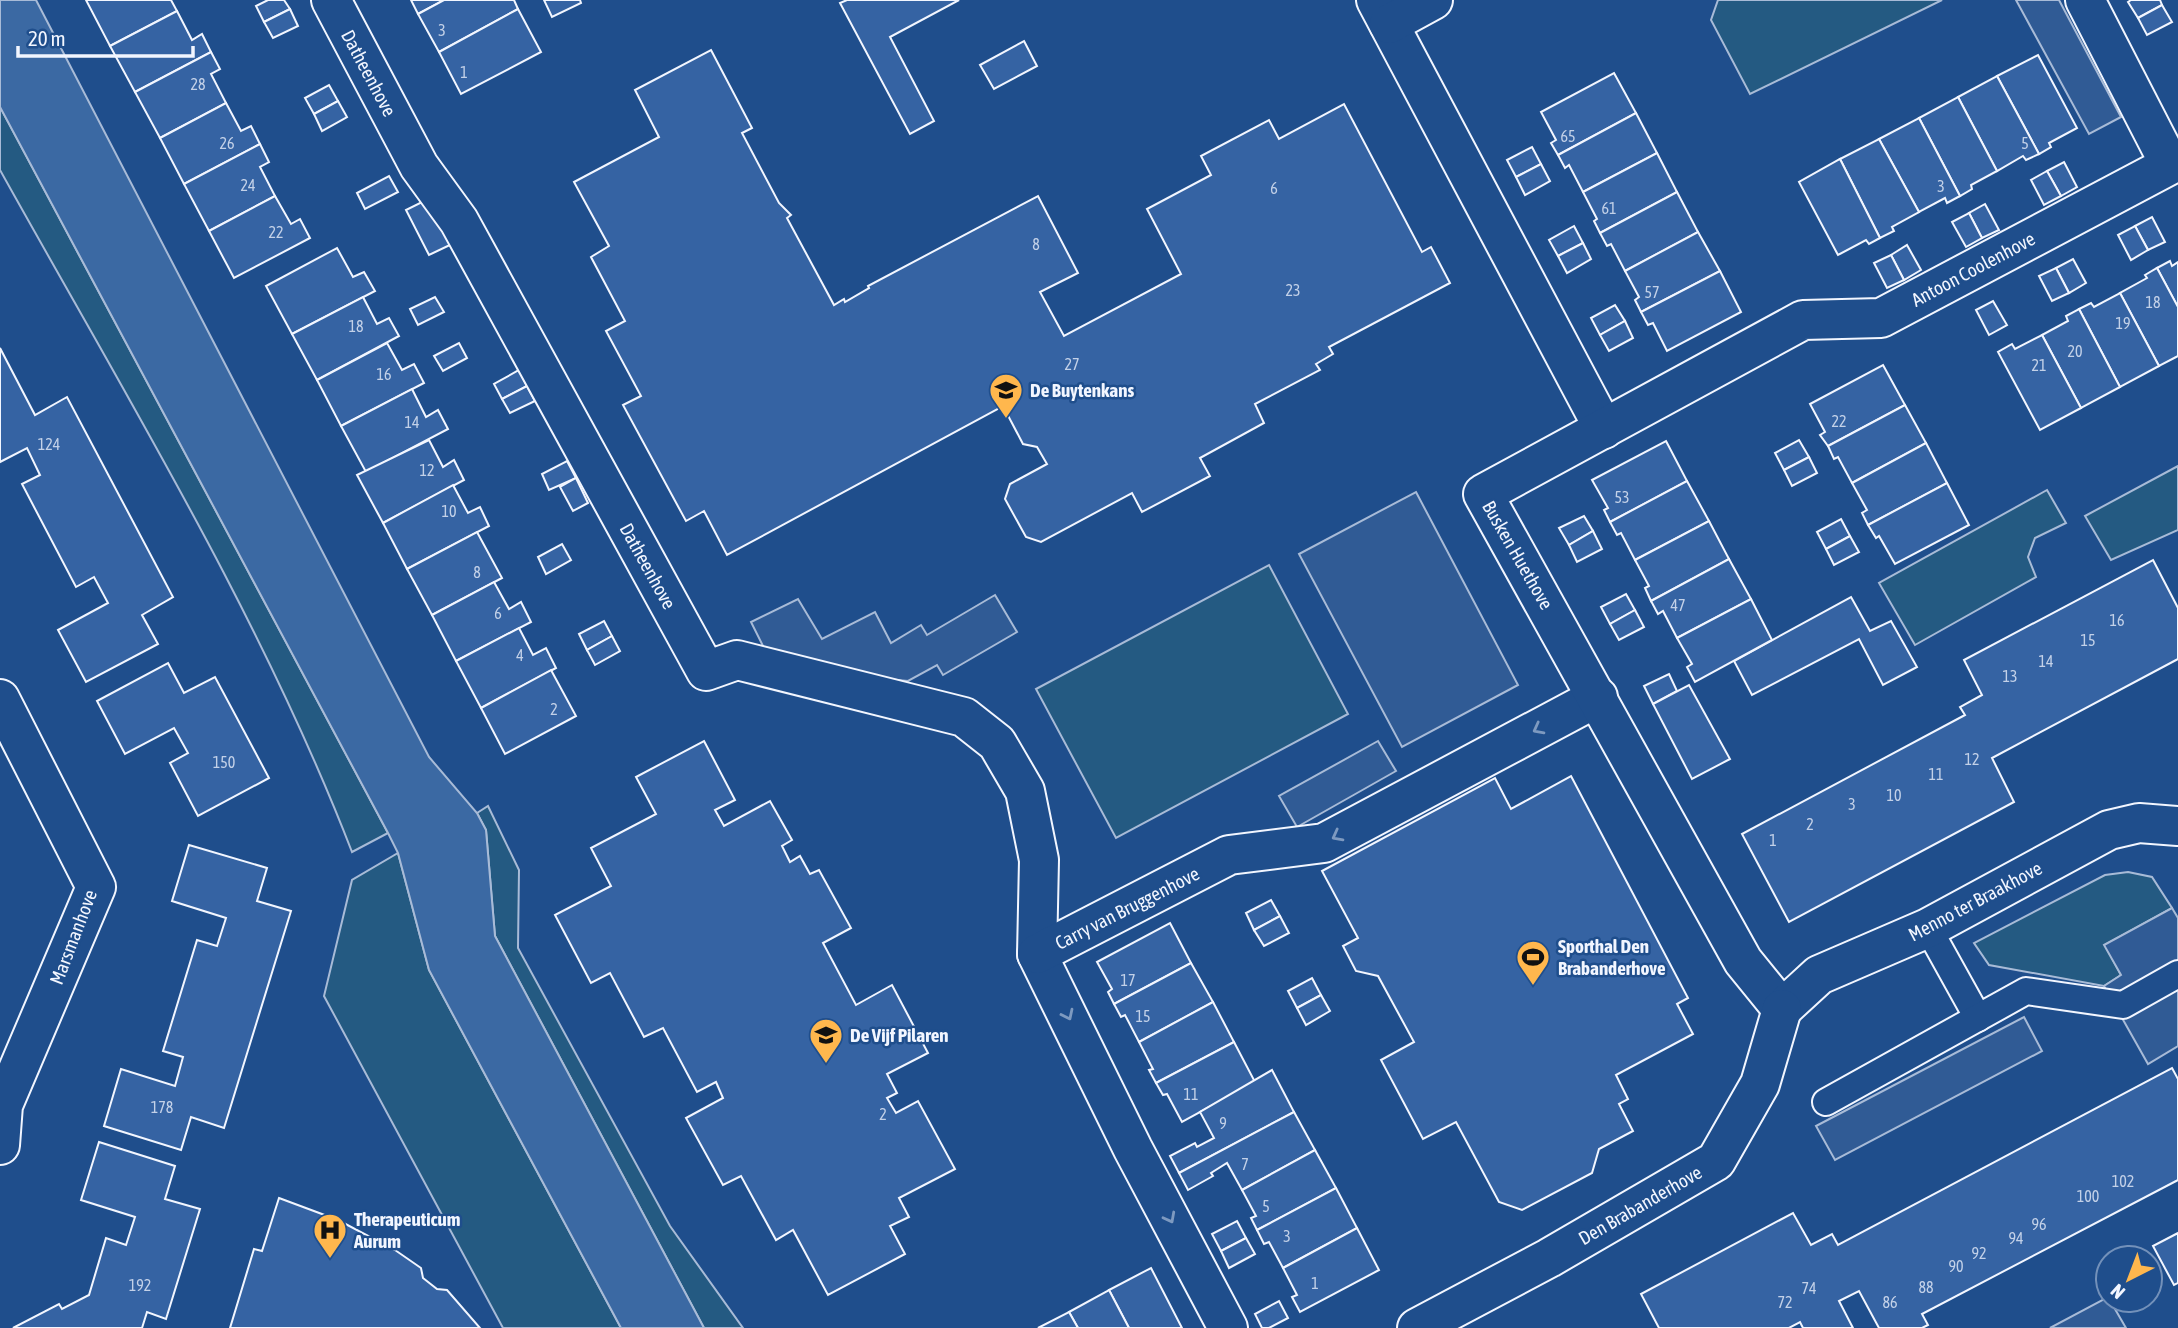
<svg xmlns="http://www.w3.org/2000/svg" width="2178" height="1328" viewBox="0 0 2178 1328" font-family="'Asap Condensed',sans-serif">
<rect width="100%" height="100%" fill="#1f4e8c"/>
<g fill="#245a82" stroke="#a8bbd7" stroke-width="2">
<path d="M1718,0H1942L1750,94L1711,20Z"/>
<path d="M0,107L388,833L352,852C260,614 124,393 0,170Z"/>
<path d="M2178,466V530L2111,560L2085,516Z"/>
<path d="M2047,490L2066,523L2035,538L2028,557L2036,577L1915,645L1879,583Z"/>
<path d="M1269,565L1348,714L1116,838L1036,689Z"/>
<path d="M488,806L519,870L518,948L670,1226L743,1328H704L495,936L486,830L477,813Z"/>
<path d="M398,853L429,970L621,1328H503L324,996L352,880Z"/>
<path d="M2128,872L2152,877L2172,908L2105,945L2121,975L2104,986L1989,965L1974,943L2105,875Z"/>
</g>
<g fill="#305b95" stroke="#a8bbd7" stroke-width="2">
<path d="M2016,0H2059L2121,117L2089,134Z"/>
<path d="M1416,492L1518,685L1402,747L1299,554Z"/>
<path d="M995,595L1017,632L943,675L937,665L908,681L843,675L764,648L751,622L798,599L822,639L875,612L891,643L921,625L927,635Z"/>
<path d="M1378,741L1396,771L1297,827L1279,796Z"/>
<path d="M2172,908L2178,918V1046L2148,1064L2104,986L2121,975L2104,945Z"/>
<path d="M2024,1017L2042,1051L1835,1160L1816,1126Z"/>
<path d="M2108,1297L2126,1328H2050Z"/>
</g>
<path fill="#3b69a3" stroke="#a8bbd7" stroke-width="2" d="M0,0H36L429,757L477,813L486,830L495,936L704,1328H621L429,970L398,853L388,833L0,107Z"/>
<g fill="#3563a3" stroke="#f2f6ff" stroke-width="2">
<path d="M86,0H171L177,11L110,46Z"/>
<path d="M268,0H284L290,9L264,22L256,6Z"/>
<path d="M411,0H444L418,14Z"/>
<path d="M444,0H514L518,9L439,52L418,14Z"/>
<path d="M544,0H580L581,3L552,17Z"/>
<path d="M847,0H959L890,37L934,121L910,134L840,3Z"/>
<path d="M2131,0H2160L2162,5L2138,18L2128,2Z"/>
<path d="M2162,5L2172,22L2147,35L2138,18Z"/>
<path d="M290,9L298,26L273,38L264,22Z"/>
<path d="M518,9L541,52L461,94L439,52Z"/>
<path d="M177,11L192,40L202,34L211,52L135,92L110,46Z"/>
<path d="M1024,41L1037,66L994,89L980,65Z"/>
<path d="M711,50L752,128L742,133L779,203L791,215L787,218L834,305L844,299L845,302L869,288L868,286L1038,196L1078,273L1040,292L1064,336L1181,274L1147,209L1211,175L1201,156L1269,120L1279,139L1344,104L1422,252L1431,247L1450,283L1329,347L1333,354L1316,364L1320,370L1255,404L1264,423L1200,458L1210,476L1142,512L1132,493L1041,542L1026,537L1005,499L1010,484L1047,464L1037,447L1023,444L1003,406L727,555L704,511L686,521L623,405L641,396L606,331L625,321L591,257L609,246L574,182L659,137L635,90Z"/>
<path d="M211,52L220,69L211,74L226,103L160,138L135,92Z"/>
<path d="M2038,55L2077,128L2049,143L2051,147L2039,154L1997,76Z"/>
<path d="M1614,73L1636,113L1558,155L1551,143L1556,140L1541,112Z"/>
<path d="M1997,76L2039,154L2026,160L2023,156L1997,171L1958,97Z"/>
<path d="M329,85L338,101L314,114L305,98Z"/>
<path d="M1958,97L1997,171L1971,185L1972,189L1960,196L1919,118Z"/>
<path d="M338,101L347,117L322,131L314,114Z"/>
<path d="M226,103L241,131L251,126L260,144L184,184L160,138Z"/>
<path d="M1636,113L1657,153L1583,192L1569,165L1565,168L1558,155Z"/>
<path d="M1919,118L1960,196L1947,203L1945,198L1919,212L1879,139Z"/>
<path d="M1879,139L1919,212L1892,227L1894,231L1880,238L1840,159Z"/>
<path d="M260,144L269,162L260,167L275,196L209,231L184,184Z"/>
<path d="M1532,147L1541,164L1516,177L1507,160Z"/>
<path d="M1657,153L1677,192L1600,233L1594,221L1597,219L1583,192Z"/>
<path d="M1840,159L1880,238L1869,244L1866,240L1838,255L1799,182Z"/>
<path d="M2064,162L2077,187L2061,196L2047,171Z"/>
<path d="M1541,164L1550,181L1525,195L1516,177Z"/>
<path d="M2047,171L2061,196L2044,205L2031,180Z"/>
<path d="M389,176L398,192L365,209L357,193Z"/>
<path d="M1677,192L1698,232L1625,271L1611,244L1607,246L1600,233Z"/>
<path d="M275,196L291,224L300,219L310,238L234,278L209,231Z"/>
<path d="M428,199L452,244L429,255L406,210Z"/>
<path d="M1985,204L1999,230L1982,238L1969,213Z"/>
<path d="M1969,213L1982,238L1966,247L1952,222Z"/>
<path d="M2152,217L2165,242L2148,250L2135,226Z"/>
<path d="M1574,226L1583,243L1558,256L1549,240Z"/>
<path d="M2135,226L2148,250L2131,260L2118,235Z"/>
<path d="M1698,232L1720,271L1641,312L1635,300L1639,297L1625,271Z"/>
<path d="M1583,243L1591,259L1567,273L1558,256Z"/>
<path d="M1907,245L1921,270L1904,280L1891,255Z"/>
<path d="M337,248L353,277L364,272L375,291L292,334L266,286Z"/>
<path d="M1891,255L1904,280L1887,288L1874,263Z"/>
<path d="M2073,259L2086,283L2069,293L2056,268Z"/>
<path d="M2170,261L2172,266L2178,262V307L2157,268Z"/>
<path d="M2056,268L2069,293L2052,301L2039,276Z"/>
<path d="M2157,268L2178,307V356L2159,366L2120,293L2147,278L2145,275Z"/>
<path d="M1720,271L1741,312L1667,351L1653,323L1648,325L1641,312Z"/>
<path d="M2120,293L2159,366L2120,387L2079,309L2091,303L2094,307Z"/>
<path d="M363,297L377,324L389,318L399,336L317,380L292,334Z"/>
<path d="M435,297L444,312L418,325L410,309Z"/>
<path d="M1993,301L2007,325L1989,335L1976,310Z"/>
<path d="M1615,305L1625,321L1600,335L1591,318Z"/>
<path d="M2079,309L2120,387L2081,408L2042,335L2068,321L2066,316Z"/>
<path d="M1625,321L1633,338L1609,351L1600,335Z"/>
<path d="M2042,335L2081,408L2040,430L1998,352L2012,344L2015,349Z"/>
<path d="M387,343L402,370L414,364L424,383L341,426L317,380Z"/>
<path d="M459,343L467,358L443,371L434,356Z"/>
<path d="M0,348L35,415L67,397L173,597L142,615L158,644L86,682L58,630L108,603L94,577L76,587L22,484L40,475L27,448L0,462Z"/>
<path d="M1883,365L1905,405L1828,446L1820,435L1825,432L1810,404Z"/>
<path d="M519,370L527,386L502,399L494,384Z"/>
<path d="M527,386L535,401L510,413L502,399Z"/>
<path d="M412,389L426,417L438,410L448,429L366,472L341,426Z"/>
<path d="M1905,405L1926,443L1852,483L1838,457L1834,459L1828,446Z"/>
<path d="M429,440L443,467L454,460L464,480L383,523L357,475Z"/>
<path d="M1799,440L1809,457L1784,470L1775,453Z"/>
<path d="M1666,441L1687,481L1610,522L1604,510L1608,508L1592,480Z"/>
<path d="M1926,443L1947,483L1868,525L1862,513L1867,510L1852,483Z"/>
<path d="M1809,457L1817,473L1792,486L1784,470Z"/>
<path d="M567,461L576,478L549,490L542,474Z"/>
<path d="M576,478L588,503L573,511L560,487Z"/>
<path d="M1687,481L1709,521L1635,560L1621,533L1617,535L1610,522Z"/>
<path d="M1947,483L1969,525L1895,564L1879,536L1876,538L1868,525Z"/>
<path d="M453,485L468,513L480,507L489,526L407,569L383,523Z"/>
<path d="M1584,516L1593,531L1569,545L1559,528Z"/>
<path d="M1841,519L1850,536L1826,549L1817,532Z"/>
<path d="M1709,521L1729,559L1651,601L1645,588L1649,586L1635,560Z"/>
<path d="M1593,531L1602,549L1577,562L1569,545Z"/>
<path d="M477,532L502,578L432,615L407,569Z"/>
<path d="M1850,536L1859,552L1834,565L1826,549Z"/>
<path d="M562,544L571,560L546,574L538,557Z"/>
<path d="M1729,559L1751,599L1677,638L1663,611L1658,614L1651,601Z"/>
<path d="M2153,560L2178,608V659L1992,758L2014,802L1789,922L1742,834L1965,715L1960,707L1982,695L1964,660Z"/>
<path d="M494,582L509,609L521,602L531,622L456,661L432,615Z"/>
<path d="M1626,594L1635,610L1610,624L1601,607Z"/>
<path d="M1851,597L1870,631L1891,621L1917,667L1883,685L1859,639L1752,695L1734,661Z"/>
<path d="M1751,599L1772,640L1695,682L1687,667L1692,664L1677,638Z"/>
<path d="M1635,610L1644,627L1619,640L1610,624Z"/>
<path d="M604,621L612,636L587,650L579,634Z"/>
<path d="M519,628L533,655L546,648L556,668L481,708L456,661Z"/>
<path d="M612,636L620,651L595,665L587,650Z"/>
<path d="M168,663L184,693L215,677L269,778L198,816L170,763L188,753L174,728L125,754L97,701Z"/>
<path d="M551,670L576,716L505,754L481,708Z"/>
<path d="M1669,674L1677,691L1653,704L1644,686Z"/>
<path d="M1689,685L1730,759L1692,779L1653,704Z"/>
<path d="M704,741L735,800L715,810L724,826L770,801L792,840L782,846L790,862L800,856L810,874L819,870L851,928L823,943L856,1005L892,985L928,1053L887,1074L897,1093L887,1098L896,1113L918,1101L955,1169L899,1198L909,1217L890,1226L905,1254L828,1295L793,1230L776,1240L741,1176L723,1185L686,1118L723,1098L716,1082L697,1092L663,1028L644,1037L610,973L591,983L555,915L611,886L591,848L656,814L636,777Z"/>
<path d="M1571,776L1688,998L1677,1004L1693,1034L1616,1075L1628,1099L1619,1104L1633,1131L1599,1149L1592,1173L1522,1210L1499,1202L1456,1122L1423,1139L1381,1060L1414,1042L1378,976L1356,971L1343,946L1358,938L1322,871L1495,778L1511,809Z"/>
<path d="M189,845L267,868L257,901L291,911L224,1128L191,1117L181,1150L104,1126L121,1069L175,1086L183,1057L163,1051L197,940L217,946L226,918L172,901Z"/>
<path d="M1271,900L1280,916L1254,930L1246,913Z"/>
<path d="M1280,916L1289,933L1264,946L1254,930Z"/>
<path d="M1170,923L1191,963L1114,1004L1108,992L1112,989L1097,962Z"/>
<path d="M1191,963L1213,1002L1139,1042L1125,1015L1121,1017L1114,1004Z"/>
<path d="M1312,978L1321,995L1297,1008L1288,991Z"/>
<path d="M1321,995L1330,1011L1306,1025L1297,1008Z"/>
<path d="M1213,1002L1234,1042L1156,1083L1149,1070L1153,1069L1139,1042Z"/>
<path d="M1234,1042L1255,1082L1182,1122L1167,1094L1163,1095L1156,1083Z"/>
<path d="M2172,1068L2178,1079V1180L1922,1314L1928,1325L1922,1328H1879L1859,1291L1839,1301L1853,1328H1803L1800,1322L1789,1328H1659L1641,1294L1793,1213L1811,1245L1832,1234L1838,1245Z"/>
<path d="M1272,1070L1294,1112L1179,1173L1170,1156L1195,1143L1197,1147L1214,1138L1200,1112Z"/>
<path d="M1294,1112L1315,1150L1242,1190L1227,1163L1211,1173L1213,1176L1188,1190L1179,1173Z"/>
<path d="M99,1142L175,1166L165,1199L200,1209L166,1319L147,1312L142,1328H13L59,1304L62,1309L89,1295L106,1238L126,1245L135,1217L81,1200Z"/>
<path d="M1315,1150L1336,1188L1257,1230L1251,1218L1256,1216L1242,1190Z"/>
<path d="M1336,1188L1357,1228L1283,1268L1269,1242L1264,1244L1257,1230Z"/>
<path d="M279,1198L338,1220L395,1250L421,1268L423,1278L437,1289L447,1290L480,1328H230L254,1249L262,1251Z"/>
<path d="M1237,1221L1246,1238L1221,1251L1212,1234Z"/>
<path d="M1357,1228L1379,1270L1300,1312L1292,1297L1297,1295L1283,1268Z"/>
<path d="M2178,1233V1283L2174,1285L2153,1246Z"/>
<path d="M1246,1238L1255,1254L1229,1268L1221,1251Z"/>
<path d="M1151,1268L1182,1328H1129L1109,1290Z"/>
<path d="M1109,1290L1129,1328H1078L1069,1312Z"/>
<path d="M1279,1301L1288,1318L1269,1328H1262L1255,1314Z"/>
<path d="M1069,1312L1078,1328H1038Z"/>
</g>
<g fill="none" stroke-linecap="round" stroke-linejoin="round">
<defs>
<g id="lane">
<path d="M1928,928L1978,1018"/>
<path d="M1826,1102L2026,991L2123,1005L2178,974"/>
</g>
<g id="street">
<path d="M331,0L419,166L459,221L706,671L737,660L964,717L997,743L1025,791L1039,860L1037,954L1133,1149L1228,1328"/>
<path d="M1376,0L1604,429"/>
<path d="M1389,24L1433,0"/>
<path d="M0,699L96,887L3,1105L0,1145"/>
<path d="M1037,954L1229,855L1324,843L1598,697"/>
<path d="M1782,1009L1743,961L1483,494L1803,320L1881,318L2170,165L2085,0"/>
<path d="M1782,1009L1819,975L1928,928L2109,830L2139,823L2178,826"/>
<path d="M1417,1328L1549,1258L1716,1161L1760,1084L1782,1009"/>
</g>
</defs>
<use href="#lane" stroke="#f2f6ff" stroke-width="30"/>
<use href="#street" stroke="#f2f6ff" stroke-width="42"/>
<use href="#lane" stroke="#1f4e8c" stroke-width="26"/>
<use href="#street" stroke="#1f4e8c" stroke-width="38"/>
</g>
<defs><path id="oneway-chevron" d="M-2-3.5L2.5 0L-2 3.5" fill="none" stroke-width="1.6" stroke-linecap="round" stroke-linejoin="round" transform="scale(1.75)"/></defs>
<g stroke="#7e9ac0">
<use href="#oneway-chevron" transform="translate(1538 729) rotate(152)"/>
<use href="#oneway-chevron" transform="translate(1337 836) rotate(152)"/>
<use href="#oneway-chevron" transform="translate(1068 1015) rotate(64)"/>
<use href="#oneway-chevron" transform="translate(1170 1218) rotate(62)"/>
</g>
<defs>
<symbol id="school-pin" viewBox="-11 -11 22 30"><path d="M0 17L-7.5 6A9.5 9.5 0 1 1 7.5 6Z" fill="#ffb74d" stroke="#1f4e8c"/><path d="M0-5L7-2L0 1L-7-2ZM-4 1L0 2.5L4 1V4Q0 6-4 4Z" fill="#111"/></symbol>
<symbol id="stadium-pin" viewBox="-11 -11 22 30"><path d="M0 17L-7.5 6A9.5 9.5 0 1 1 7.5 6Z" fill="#ffb74d" stroke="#1f4e8c"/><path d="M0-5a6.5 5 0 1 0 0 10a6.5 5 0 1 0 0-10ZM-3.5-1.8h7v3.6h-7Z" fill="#111"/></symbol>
<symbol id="hospital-pin" viewBox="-11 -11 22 30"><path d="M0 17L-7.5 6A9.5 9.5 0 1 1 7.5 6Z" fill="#ffb74d" stroke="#1f4e8c"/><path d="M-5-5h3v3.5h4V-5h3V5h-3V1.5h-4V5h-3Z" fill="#111"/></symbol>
</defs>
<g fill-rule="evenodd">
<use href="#school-pin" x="987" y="371" width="38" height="52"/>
<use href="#stadium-pin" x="1514" y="938" width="38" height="52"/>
<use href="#school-pin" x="807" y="1016" width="38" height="52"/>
<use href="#hospital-pin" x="311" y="1211" width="38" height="52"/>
</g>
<g text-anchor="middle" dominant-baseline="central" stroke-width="5" stroke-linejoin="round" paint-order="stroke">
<g font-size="16" fill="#c3d1e8">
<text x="442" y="30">3</text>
<text x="464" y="72">1</text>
<text x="198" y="84">28</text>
<text x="1568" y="136">65</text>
<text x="227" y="143">26</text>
<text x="2025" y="143">5</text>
<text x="248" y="185">24</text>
<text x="1941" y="186">3</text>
<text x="1274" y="188">6</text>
<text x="1609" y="208">61</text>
<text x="276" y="232">22</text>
<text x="1036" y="244">8</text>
<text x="1293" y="290">23</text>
<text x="1652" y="292">57</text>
<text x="2153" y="302">18</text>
<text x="2123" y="323">19</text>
<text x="356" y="326">18</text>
<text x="2075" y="351">20</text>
<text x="1072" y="364">27</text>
<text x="2039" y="365">21</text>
<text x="384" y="374">16</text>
<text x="1839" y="421">22</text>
<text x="412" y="422">14</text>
<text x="49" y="444">124</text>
<text x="427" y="470">12</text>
<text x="1622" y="497">53</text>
<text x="449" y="511">10</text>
<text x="477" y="572">8</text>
<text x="1678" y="605">47</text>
<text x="498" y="613">6</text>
<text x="2117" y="620">16</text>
<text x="2088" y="640">15</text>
<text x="520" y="655">4</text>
<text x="2046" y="661">14</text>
<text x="2010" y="676">13</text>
<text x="554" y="709">2</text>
<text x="1972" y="759">12</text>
<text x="224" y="762">150</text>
<text x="1936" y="774">11</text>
<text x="1894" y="795">10</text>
<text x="1852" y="804">3</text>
<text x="1810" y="824">2</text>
<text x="1773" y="840">1</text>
<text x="1128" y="980">17</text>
<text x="1143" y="1016">15</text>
<text x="1191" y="1094">11</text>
<text x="162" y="1107">178</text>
<text x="883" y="1114">2</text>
<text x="1223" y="1123">9</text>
<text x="1245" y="1164">7</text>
<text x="2123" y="1181">102</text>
<text x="2088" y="1196">100</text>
<text x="1266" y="1206">5</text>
<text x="2039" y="1224">96</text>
<text x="1287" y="1236">3</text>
<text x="2016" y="1238">94</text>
<text x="1979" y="1253">92</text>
<text x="1956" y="1266">90</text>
<text x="1315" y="1283">1</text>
<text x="140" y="1285">192</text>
<text x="1926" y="1287">88</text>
<text x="1809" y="1288">74</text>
<text x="1785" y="1302">72</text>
<text x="1890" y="1302">86</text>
</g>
<g font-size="19" fill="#f2f6ff" stroke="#1f4e8c">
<text transform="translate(369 73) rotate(62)">Datheenhove</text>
<text transform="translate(1973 269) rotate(-28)">Antoon Coolenhove</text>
<text transform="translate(1518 555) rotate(60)">Busken Huethove</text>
<text transform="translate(648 566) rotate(61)">Datheenhove</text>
<text transform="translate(1975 901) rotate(-28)">Menno ter Braakhove</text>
<text transform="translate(1127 908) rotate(-27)">Carry van Bruggenhove</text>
<text transform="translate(73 937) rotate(-69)">Marsmanhove</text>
<text transform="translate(1640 1205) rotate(-30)">Den Brabanderhove</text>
</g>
<g font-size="19" font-weight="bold" fill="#f2f6ff" stroke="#1f4e8c" text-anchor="start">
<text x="1030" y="390">De Buytenkans</text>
<text x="1558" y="946">Sporthal Den<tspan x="1558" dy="22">Brabanderhove</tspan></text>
<text x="850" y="1035">De Vijf Pilaren</text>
<text x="354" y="1219">Therapeuticum<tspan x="354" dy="22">Aurum</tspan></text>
</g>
</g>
<g transform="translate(2129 1279) rotate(222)"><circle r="33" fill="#1f4e8c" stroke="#7391ba" stroke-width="2"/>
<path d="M0-5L12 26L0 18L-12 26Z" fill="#ffb74d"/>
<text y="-10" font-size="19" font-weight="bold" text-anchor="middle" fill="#f2f6ff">N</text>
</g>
<path d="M18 46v10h175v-10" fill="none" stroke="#f2f6ff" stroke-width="3.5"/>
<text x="28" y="46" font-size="21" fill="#f2f6ff" stroke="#1f4e8c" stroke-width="5" paint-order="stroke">20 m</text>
</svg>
